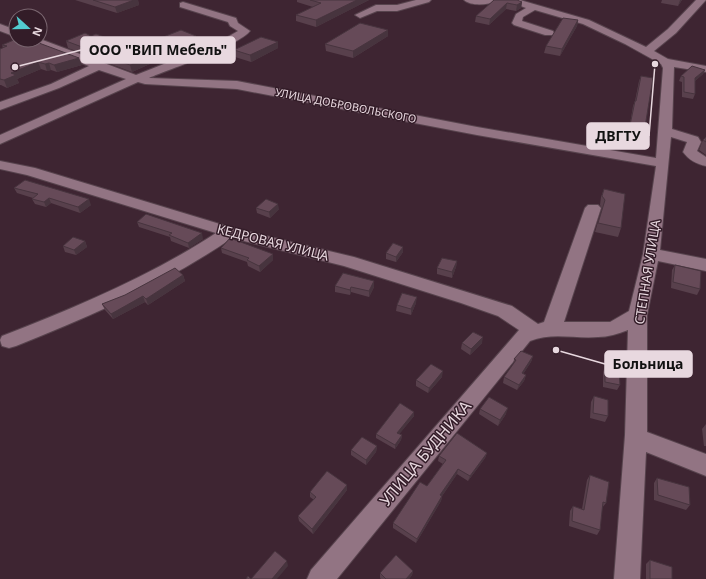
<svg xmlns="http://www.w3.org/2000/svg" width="706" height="579" viewBox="0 0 706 579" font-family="'Noto Sans',sans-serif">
<rect width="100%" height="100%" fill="#3e2532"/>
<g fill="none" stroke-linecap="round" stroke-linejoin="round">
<defs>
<g id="minor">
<path d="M416,0H431L429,2L397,11H377L360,18L355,15L376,5H397Z"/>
<path d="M464,0H499L497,2C488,4 472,7 464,0Z"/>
<path d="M505,0H520L589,20L646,47L668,29L696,0H706L676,33L654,51L668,59L706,66V72L674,67L672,129L698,137L701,142L697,151L706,157V166C696,164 689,160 683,152L687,142L671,137L660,250L706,259V271L658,261L647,315V432L706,454V476L646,452L640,579H614L625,435L628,330C618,334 608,337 598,337C575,339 552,332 530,341L337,579H307L311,570L519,330L498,316L461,303L344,266L232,238C165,284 91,316 16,346L9,348L2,346L0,340L2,336C76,307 149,277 216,233L27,175L0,169V161L35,168L233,228L354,257L512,306L538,324L544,322L585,208L588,205H598L601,208L564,322H610L629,311L643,254L656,166L477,135L237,89L145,84L138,82L0,144V135L126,79L99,70L59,88L0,110V102L51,84L89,66L28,42L27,40L40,39L136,75L217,43L238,31L230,26L228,22L180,7V3L183,2L236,18L238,23L250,31C238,46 170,69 149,78L237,81L477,127L656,158L663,68L661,64L625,44L583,24L535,10L523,17L522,21L553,31L554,33L553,35H545L514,25L512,23L516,14L526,8Z"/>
<path d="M0,24L16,30V37L0,31Z"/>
</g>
</defs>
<use href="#minor" stroke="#57434d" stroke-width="2"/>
<use href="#minor" fill="#927483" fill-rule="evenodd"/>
</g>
<g fill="#58404c">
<path d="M75,0H138L139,5L117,13Z"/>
<path d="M297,0H369L316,27L296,21V15L313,7L297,2Z"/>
<path d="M494,0L522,2L521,8L516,11L506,9L489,25L475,22L476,16Z"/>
<path d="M662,0H682L678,6L661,3Z"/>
<path d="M578,20L577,26L560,56L544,53L546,46Z"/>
<path d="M388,30V36L353,58L326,51L325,44Z"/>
<path d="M196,36L197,42L179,50L180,56L167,61L161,59L132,72L68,48L66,41L135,48Z"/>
<path d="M2,45L82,65L57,72L51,70L47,71L41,69L17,79L19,83L7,88L1,85H0V49L3,48Z"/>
<path d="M278,48L251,62L235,57L234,50Z"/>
<path d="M705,70L703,74L695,81V94L693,99L682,97V82L679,81L681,76Z"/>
<path d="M641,76L644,133L642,138L628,136L633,106L635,101L639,81Z"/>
<path d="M706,137V155L699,150L703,140Z"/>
<path d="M14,188L91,205L80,213L51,203L46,207L35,204L32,199L33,198L17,193Z"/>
<path d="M604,189L621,228L618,237L595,232L602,208L600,205L601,197Z"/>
<path d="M256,208L279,209L270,218L257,213Z"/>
<path d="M137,222L203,239L189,248L171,241L170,237L139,227Z"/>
<path d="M85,241L87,247L76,255L65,252L63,246Z"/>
<path d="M403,247V252L396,262L386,259V253Z"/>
<path d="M221,248L273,254V260L260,272L248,266L247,262L222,253Z"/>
<path d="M457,261L456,267L452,278L437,274V268Z"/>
<path d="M675,265L700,289L697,295L671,288L672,270Z"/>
<path d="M183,275L185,281L148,305L145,302L113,319L105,310L102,304Z"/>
<path d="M335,286L374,287L369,297L351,292L350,295L335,292Z"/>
<path d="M416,303L411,315L396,311L397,305Z"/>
<path d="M462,343H482L470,355L461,349Z"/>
<path d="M533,356L531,362L523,374L526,375L524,381L517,390L503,383L504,377L513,365L514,359Z"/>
<path d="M605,366L620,385L617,390L603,387V372Z"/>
<path d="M442,377L428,393L416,386V380Z"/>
<path d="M594,396L608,416L605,422L590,418L591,402Z"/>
<path d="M480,409L506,414L498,426L479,414Z"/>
<path d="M414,412V416L399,434L402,435L401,440L395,449L376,438V434Z"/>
<path d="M706,424V446H704L702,429Z"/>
<path d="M377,446L376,452L366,465L351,455V450Z"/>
<path d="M487,453L485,458L468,481L457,474L442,496L441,501L416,543L393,528V523L427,486L443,464L438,461L439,456Z"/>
<path d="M590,475L606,503L602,508L600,530L597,535L569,526L570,511L573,506L582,509L587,480Z"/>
<path d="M657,478L690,505L686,510L654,500V483Z"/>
<path d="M347,485V490L313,534L299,521L298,516L314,500L310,497V492Z"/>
<path d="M650,560L672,579H646V564Z"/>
<path d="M413,571L412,575L409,579H381L380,578V573Z"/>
</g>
<g fill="#47343e">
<path d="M134,0H138L139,5L117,13L115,7Z"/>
<path d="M357,0H369L316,27V20Z"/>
<path d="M680,0H682L678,6Z"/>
<path d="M522,2L521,8L516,11L517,5Z"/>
<path d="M507,3L506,9L489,25L490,19Z"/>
<path d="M578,20L577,26L560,56L562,49Z"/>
<path d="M388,30V36L353,58V51Z"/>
<path d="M196,36L197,42L179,50L180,56L167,61L165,54L170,46Z"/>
<path d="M278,42V48L251,62L250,55Z"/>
<path d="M160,52L161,59L132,72L130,65Z"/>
<path d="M79,58L82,65L57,72L54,65Z"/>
<path d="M38,62L41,69L17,79L19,83L7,88L4,80L11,73Z"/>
<path d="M49,63L51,70L47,71L45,64Z"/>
<path d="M705,70L703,74L693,83L695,78Z"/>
<path d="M49,198L51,203L46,207L44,202Z"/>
<path d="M89,199L91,205L80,213L78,207Z"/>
<path d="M278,204L279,209L270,218L269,212Z"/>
<path d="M202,233L203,239L189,248L188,243Z"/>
<path d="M85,241L87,247L76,255L74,250Z"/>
<path d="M403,247V252L396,262V257Z"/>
<path d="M273,254V260L260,272L259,266Z"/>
<path d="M457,261L456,267L452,278V272Z"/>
<path d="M183,275L185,281L148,305L146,299Z"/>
<path d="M374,281V287L369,297V291Z"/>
<path d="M351,287V292L350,295V290Z"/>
<path d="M143,296L145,302L113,319L111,314Z"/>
<path d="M417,297L416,303L411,315V309Z"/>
<path d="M483,337L482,343L470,355L471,349Z"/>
<path d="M533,356L531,362L520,379L522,373Z"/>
<path d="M443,371L442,377L428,393L429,388Z"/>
<path d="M526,375L524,381L517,390L519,385Z"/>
<path d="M508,408L506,414L498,426L500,420Z"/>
<path d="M414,412V416L397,437V433Z"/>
<path d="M402,435L401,440L395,449V445Z"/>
<path d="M377,446L376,452L366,465V460Z"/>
<path d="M487,453L485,458L468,481L470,476Z"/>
<path d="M458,469L457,474L442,496L441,501L416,543L417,539L440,495Z"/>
<path d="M347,485V490L313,534L312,529Z"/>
<path d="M287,561L288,566L277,579H272Z"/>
<path d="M413,571L412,575L409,579H406Z"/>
</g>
<g fill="#664a58" stroke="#47343e">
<path d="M93,0H134L115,7Z"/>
<path d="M310,0H357L316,20L296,15L321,3Z"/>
<path d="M494,0H517L522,2L517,5L507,3L490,19L476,16Z"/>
<path d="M563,18L578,20L562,49L546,46Z"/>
<path d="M360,23L388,30L353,51L325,44Z"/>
<path d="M181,30L196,36L170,46L179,49L165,54L160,52L130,65L66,41L85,33L91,36L96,34L135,48Z"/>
<path d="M261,37L278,42L250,55L234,50Z"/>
<path d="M16,39V40H31L79,58L54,65L49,63L45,64L38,62L11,73L16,75L4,80L0,79V49L7,46L2,45Z"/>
<path d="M692,66L705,70L695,78V94L684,92V77L681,76Z"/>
<path d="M641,76L653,78L644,133L629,130L635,101H636Z"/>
<path d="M706,137V142L703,140Z"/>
<path d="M25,180L89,199L78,207L49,198L44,202L32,199L38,194L14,188Z"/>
<path d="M604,189L625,194L621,228L598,223L605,200L602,196Z"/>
<path d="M266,199L278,204L269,212L256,208Z"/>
<path d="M146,214L202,233L188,243L169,235L172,233L137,222Z"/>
<path d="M73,237L85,241L74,250L63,246Z"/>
<path d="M230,238L273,254L259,266L247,260L249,258L221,248Z"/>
<path d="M393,243L403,247L396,257L386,253Z"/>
<path d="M442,258L457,261L452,272L437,268Z"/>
<path d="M675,265L701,271L700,289L673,282Z"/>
<path d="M175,268L183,275L146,299L143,296L111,314L102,304L125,295Z"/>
<path d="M343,273L374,281L369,291L351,287L350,290L335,286Z"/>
<path d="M402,293L417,297L411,309L397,305Z"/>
<path d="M473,332L483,337L471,349L462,343Z"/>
<path d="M521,351L533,356L522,373L526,375L519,385L504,377L516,360L514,359Z"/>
<path d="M431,364L443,371L429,388L416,380Z"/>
<path d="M605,366L619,370L620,385L605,382Z"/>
<path d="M594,396L608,400V416L593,413Z"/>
<path d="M489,397L508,408L500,420L480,409Z"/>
<path d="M400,403L414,412L397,433L402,435L395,445L376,434Z"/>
<path d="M457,433L487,453L470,476L458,469L440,495L442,496L417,539L393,523L420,482L427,486L446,460L439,456Z"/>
<path d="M362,437L377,446L366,460L351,450Z"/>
<path d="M327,471L347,485L312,529L298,516L316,497L310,492Z"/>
<path d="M590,475L609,482L606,503L603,502L600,530L572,521L573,506L584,510Z"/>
<path d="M657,478L689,487L690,505L658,495Z"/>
<path d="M275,551L287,561L272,579H246L248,576L251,579Z"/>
<path d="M396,555L413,571L406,579H386L380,573Z"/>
<path d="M650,560L672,567V579H650Z"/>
</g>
<g text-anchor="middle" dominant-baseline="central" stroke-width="3" stroke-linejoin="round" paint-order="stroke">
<g font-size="11" fill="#e8d8df" stroke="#331c28">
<text transform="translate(346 105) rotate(11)">УЛИЦА ДОБРОВОЛЬСКОГО</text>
</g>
<g font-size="13" fill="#e8d8df" stroke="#331c28">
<text transform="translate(273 242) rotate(14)">КЕДРОВАЯ УЛИЦА</text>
<text transform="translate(647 272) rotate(-81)">СТЕПНАЯ УЛИЦА</text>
</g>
<g font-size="16" fill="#e8d8df" stroke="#331c28">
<text transform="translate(425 453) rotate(-50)">УЛИЦА БУДНИКА</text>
</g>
</g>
<path fill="none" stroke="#e8d8df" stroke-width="1.5" d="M15 67L81 50M655 64L649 136M556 350L605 364"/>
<g fill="#e8d8df" stroke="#331c28" stroke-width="1.5">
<circle cx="15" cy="67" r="4"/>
<circle cx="655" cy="64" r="4"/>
<circle cx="556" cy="350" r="4"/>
</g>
<g fill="#e8d8df" stroke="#e8d8df" stroke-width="1.5">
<rect x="81" y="37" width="154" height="26" rx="4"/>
<rect x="587" y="123" width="62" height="26" rx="4"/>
<rect x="605" y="351" width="87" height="26" rx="4"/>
</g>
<g font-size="14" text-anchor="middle" font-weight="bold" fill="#111">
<text x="158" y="55">ООО "ВИП Мебель"</text>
<text x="618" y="141">ДВГТУ</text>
<text x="648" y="369">Больница</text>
</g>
<g transform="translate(28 28) rotate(111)"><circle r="19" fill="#331c28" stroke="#7b6771"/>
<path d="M0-3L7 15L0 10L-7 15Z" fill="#52ccd0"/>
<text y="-6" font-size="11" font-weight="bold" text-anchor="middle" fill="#e8d8df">N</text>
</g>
</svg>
